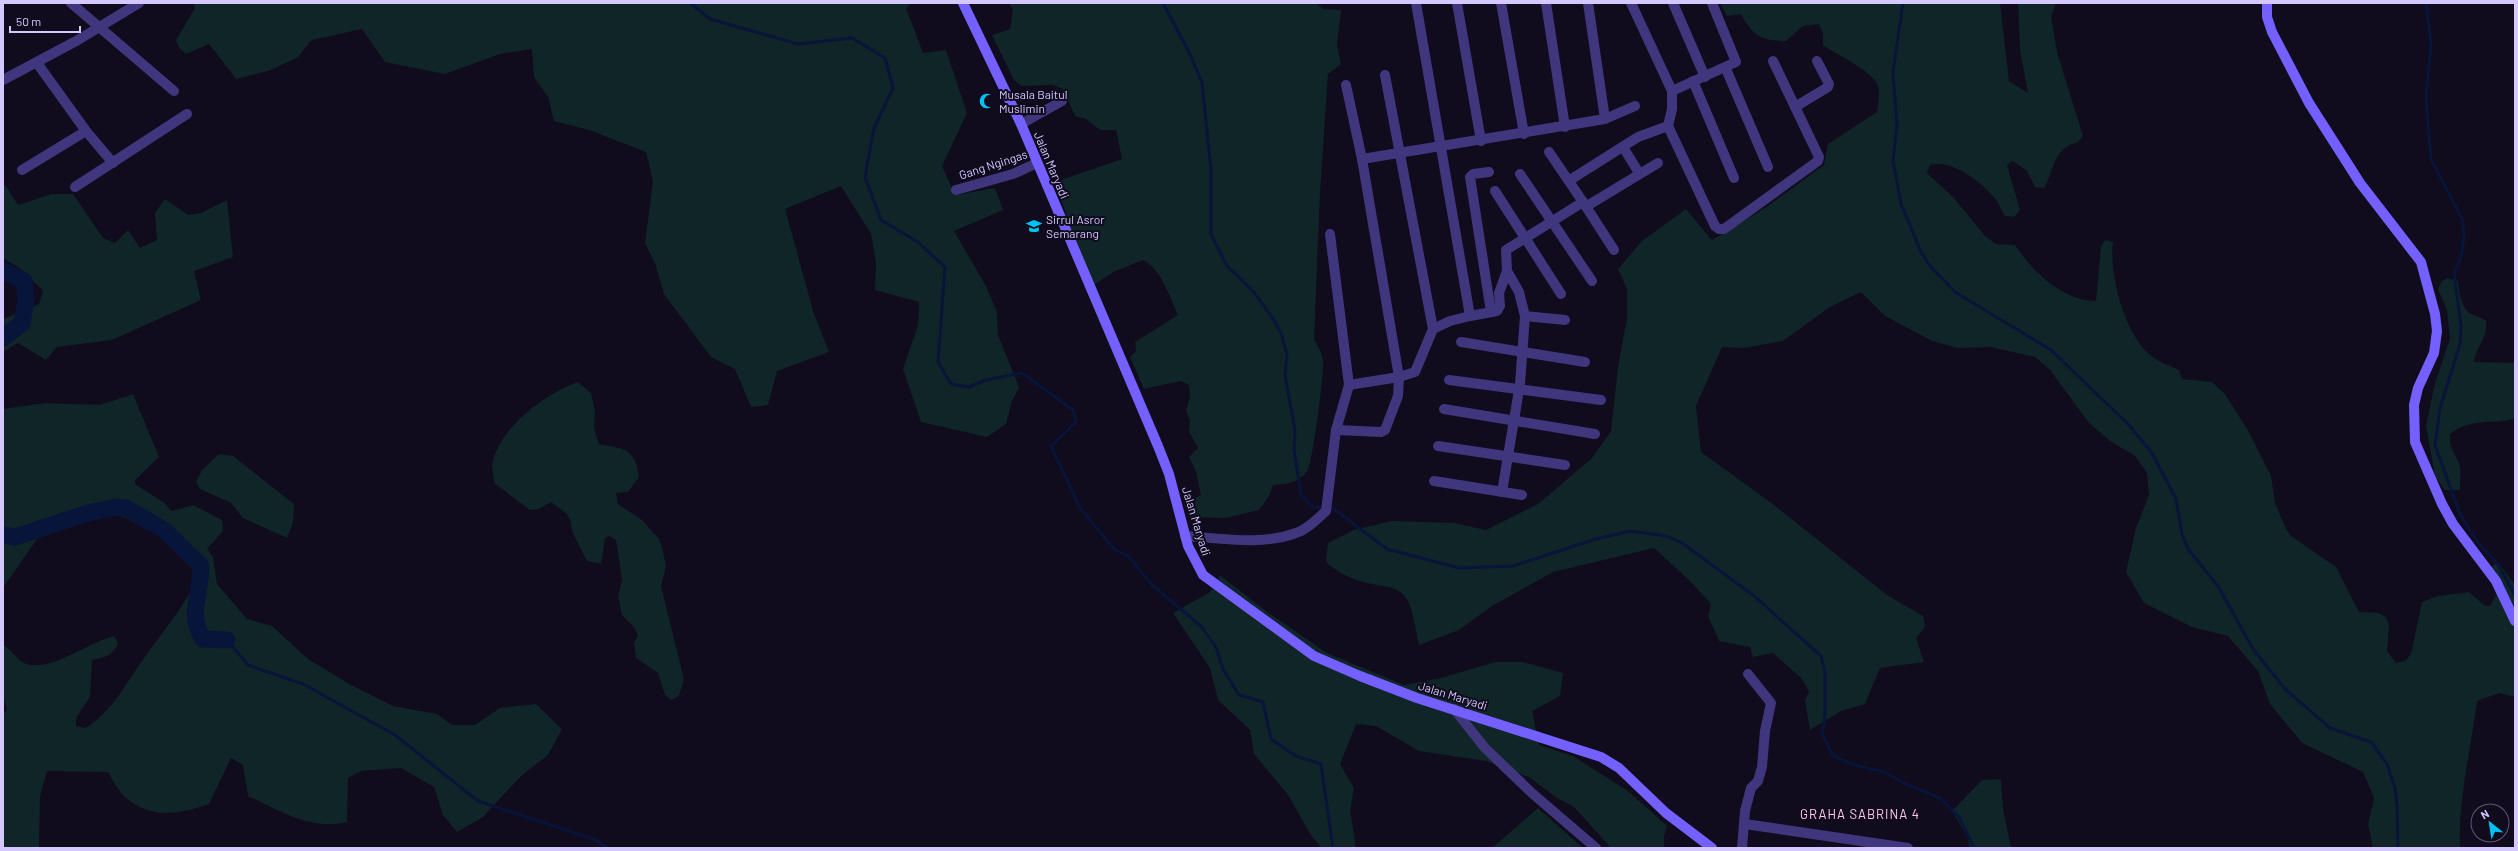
<svg xmlns="http://www.w3.org/2000/svg" width="2518" height="851" viewBox="0 0 2518 851" font-family="Barlow,sans-serif">
<rect width="100%" height="100%" fill="#100b1d"/>
<g fill="#0f2527">
<path d="M193,3H912L906,8L923,53L946,50L967,113L942,166L955,195L995,188L1003,210L954,231L986,286L997,312L998,335L1019,387L1012,401L1006,424L987,437L921,422L903,369L918,325L919,302L875,290L876,264L871,234L841,186L785,209L814,314L829,352L777,371L768,405L751,407L735,369L711,357L664,294L655,263L645,243L653,181L646,152L589,130L554,121L548,97L534,77L532,49L500,54L445,74L385,62L362,29L312,40L297,58L268,71L236,79L209,44L186,54L179,48L176,40L195,8Z"/>
<path d="M1009,3H1316L1323,9L1341,10L1337,45L1341,64L1328,74L1320,193L1314,339C1318,346 1322,353 1323,361C1325,370 1312,464 1308,470C1299,483 1287,484 1273,485L1269,496L1259,510L1225,518L1190,517L1187,502L1201,495L1196,472L1189,457L1198,448L1189,432L1190,421L1186,410L1190,397L1189,385L1181,381L1144,389L1130,357L1136,351L1135,342L1178,315C1169,296 1162,270 1143,260L1113,272L1094,285L1082,259L1055,182L1122,159L1116,130H1100L1086,119L1075,116L1063,89L1053,85L1021,86L1014,80L992,35L1010,29L1013,9Z"/>
<path d="M1720,3H2000L2009,81L2028,93L2020,50L2018,3H2056L2051,17L2057,52L2083,136L2078,142C2051,150 2056,168 2044,188L2035,187L2027,171L2013,161L2007,165L2020,210L2014,217L2005,216C2001,209 1997,200 1992,195C1979,180 1950,159 1930,165L1927,173L1953,197L1985,236L1996,244L2015,245C2032,271 2063,301 2096,301L2101,247L2105,240L2113,242C2109,275 2124,331 2149,354C2158,362 2169,365 2179,370L2182,379L2212,382L2225,394L2249,432L2271,476L2275,503L2286,529L2291,536L2336,567L2359,612L2378,613L2386,617L2389,625L2387,651L2396,663L2405,661L2411,654L2422,602L2438,596L2469,592L2485,606H2490L2496,595L2490,569L2497,561L2515,585V697L2499,693L2477,701C2471,750 2458,799 2460,848H2373L2368,825L2374,798L2363,772L2302,743L2270,704L2258,671L2228,636L2192,627L2144,603L2126,572L2136,528L2149,495L2147,473L2135,456L2110,441L2089,423L2050,370L2035,357L1990,347L1958,348L1932,341L1885,316L1861,292L1830,307L1783,341L1744,348L1722,347L1696,406L1701,452L1770,502L1887,595L1923,616L1925,627L1916,638L1924,662L1880,668L1865,704L1841,711L1810,730L1805,701L1809,691L1801,678L1773,653L1753,657L1750,647L1719,641L1708,616L1711,604L1690,581L1654,548L1553,572L1492,606L1459,630L1419,645C1415,630 1414,607 1404,595C1395,585 1375,586 1363,582C1349,578 1337,572 1326,562L1328,543L1354,530L1391,521L1454,523L1486,530L1538,504L1592,458L1611,431L1618,367L1627,318V289L1618,269L1642,241L1686,209L1712,240L1765,208L1824,165L1828,144L1877,112C1878,105 1880,93 1878,86C1872,70 1838,56 1823,45V34L1819,24L1803,26L1786,41C1761,41 1752,35 1741,14L1727,16Z"/>
<path d="M3,185L6,186L18,205L52,194H73L103,238L115,243L128,230L140,248L157,240L155,213L165,199L188,215L201,213L227,200L233,257L194,271L201,300L112,340L57,347L46,360L18,343L3,352V319L39,304L43,291L25,272L3,258Z"/>
<path d="M2447,278L2458,281C2459,291 2461,308 2471,314C2477,317 2481,317 2486,321C2488,338 2476,347 2474,362L2515,363V419C2492,424 2470,418 2450,434C2448,449 2457,454 2460,467C2461,474 2460,483 2460,490H2445L2435,476L2426,426L2434,387L2450,338L2447,310L2438,289L2442,281Z"/>
<path d="M578,382L591,393L595,410L594,428L599,444C625,449 635,448 639,477L628,492L616,493L618,504L642,520L659,539L662,547L666,566L661,586L684,679L679,696L671,700L665,695L658,673L636,658L634,643L638,635L634,627L622,615L618,597L622,580L616,540L610,536L605,538L601,564L587,561L572,531L571,522L567,514L551,502L539,509L530,510L494,483C494,477 492,470 492,465C499,427 545,394 578,382Z"/>
<path d="M133,394L159,457L135,480V484L163,502L172,511L193,505L222,520L223,531L207,549L213,557L217,584L247,619L272,626L308,659L351,685L393,706L437,714L452,725H475L500,708L536,704L562,729L548,755L521,776L483,817L457,832L443,815L434,787L401,768L361,771L348,778L347,822C311,831 280,811 248,796L243,765L231,758L209,804C180,814 151,820 125,797C118,791 113,780 108,772L47,771L40,796L39,848H3V714L7,710L3,696V644C11,650 15,658 24,663C48,674 89,642 114,636L118,643C112,657 105,657 92,660L90,697L76,718V726L85,728C114,711 127,680 147,654C164,630 182,609 195,583L192,567L162,537L117,514L91,517L37,539L3,588V409L45,403L100,405Z"/>
<path d="M219,454L233,456L294,504L293,523L287,538L243,518L231,503L200,489L196,482L202,470Z"/>
<path d="M1220,575L1266,611L1327,653L1404,685L1441,678L1495,662H1523L1563,673L1560,696L1532,711L1539,745L1573,756L1628,791L1667,826L1664,836V848H1611L1574,807L1557,798L1529,777L1486,761L1419,751L1376,726L1356,724L1340,764L1354,788L1350,811L1356,848H1322L1312,837L1288,795L1254,754L1250,730L1218,700L1210,668L1173,613L1210,592Z"/>
<path d="M2001,779L2003,809L2011,848H1970L1967,836L1952,811L1982,780Z"/>
<path d="M1538,808L1583,848H1492Z"/>
</g>
<g fill="none" stroke-linecap="round" stroke-linejoin="round">
<g stroke="#08153a" stroke-width="3">
<path d="M690,3L710,19L798,44L852,38L885,58L893,88L874,128L865,177L881,220L918,242L945,267L938,362L951,384L969,387L986,380L1022,373L1073,410L1076,422L1051,446L1080,508L1114,549L1128,556L1152,585L1201,626L1216,647L1223,669L1239,695L1263,702L1271,739L1296,756L1321,764L1333,848"/>
<path d="M1163,3L1189,52L1202,83L1211,170V234L1227,266L1253,291L1274,320L1282,336L1287,355L1285,375L1295,431L1294,450L1301,495L1313,507L1334,509L1387,549L1459,568L1513,566L1596,539L1630,531L1666,536L1682,543L1753,595L1821,656L1825,672V717L1822,734L1833,756L1858,766L1884,772L1908,785L1940,798L1959,817L1974,848"/>
<path d="M1903,3L1893,72L1897,125L1893,161L1901,204L1921,252L1930,266L1955,292L2051,350L2130,426L2152,453L2176,499L2182,534L2188,549L2218,586L2253,649L2285,689L2330,728L2371,742L2387,764L2395,788L2397,806L2398,848"/>
<path d="M2426,3L2431,44L2426,97L2431,159L2463,221L2464,238L2461,257L2454,273L2461,327L2460,344L2440,408L2435,445L2460,514L2479,544L2497,563L2515,595"/>
<path d="M227,640L248,665L303,684L395,735L478,801L596,840L607,848"/>
</g>
<g stroke="#08153a" stroke-width="17">
<path d="M3,271L24,281L26,299L22,323L3,338"/>
<path d="M3,535L15,537L88,513L116,507L126,508L164,530L201,566C201,595 187,613 203,639L227,640"/>
</g>
<g stroke="#40367d" stroke-width="10">
<path d="M71,3L174,91"/>
<path d="M1416,3L1470,316L1450,321L1433,329"/>
<path d="M1457,3L1481,141"/>
<path d="M1501,3L1524,134"/>
<path d="M1546,3L1565,127"/>
<path d="M1673,3L1705,77"/>
<path d="M37,63L86,131L113,163"/>
<path d="M1726,69L1768,167"/>
<path d="M3,80L78,40L139,3"/>
<path d="M1693,81L1734,178"/>
<path d="M1346,85L1362,159"/>
<path d="M1672,91L1736,62L1712,3"/>
<path d="M1795,107L1828,87L1829,84L1817,61"/>
<path d="M1605,119L1635,106"/>
<path d="M1021,124L1062,101"/>
<path d="M1668,126L1715,226L1719,229H1724L1818,161L1819,157L1773,61"/>
<path d="M1623,147L1639,173"/>
<path d="M22,170L86,131"/>
<path d="M1489,172L1473,174L1470,177L1491,312"/>
<path d="M1520,174L1592,281"/>
<path d="M1570,180L1638,137L1668,126L1672,109V91L1631,3"/>
<path d="M75,187L187,114"/>
<path d="M956,190L1013,174L1037,163"/>
<path d="M1495,191L1561,294"/>
<path d="M1583,202L1614,250"/>
<path d="M1587,206L1658,163"/>
<path d="M1470,316L1497,311L1500,306L1499,293L1507,271L1506,250L1583,202L1549,152"/>
<path d="M1525,316L1565,320"/>
<path d="M1461,342L1585,362"/>
<path d="M1449,380L1601,400"/>
<path d="M1349,385L1399,377L1415,372L1433,329L1385,75"/>
<path d="M1444,409L1595,434"/>
<path d="M1336,430L1381,432L1385,430L1398,396L1399,377L1362,159L1605,119L1588,3"/>
<path d="M1438,446L1565,465"/>
<path d="M1434,481L1522,495"/>
<path d="M1502,492L1520,384L1525,316L1519,292L1507,271"/>
<path d="M1185,536C1221,538 1261,546 1296,533C1308,529 1317,519 1326,511L1336,430L1349,385L1330,234"/>
<path d="M1454,709L1485,748L1533,794L1596,848"/>
<path d="M1745,824L1908,848"/>
<path d="M1742,848L1745,811L1751,788L1758,781L1762,767L1765,731L1771,703L1748,674"/>
</g>
<g stroke="#745fff" stroke-width="10">
<path d="M963,3L1021,124L1158,446L1169,474L1188,546L1203,575L1314,656L1360,676L1417,698L1601,757L1619,768L1666,813L1712,848"/>
<path d="M2267,3V17L2272,32L2309,103L2360,183L2421,262L2435,314L2437,331L2434,353L2418,388L2414,405L2415,442L2442,504L2453,524L2496,581L2515,621"/>
</g>
</g>
<defs>
<symbol id="mosque-bare" viewBox="-9 -9 18 18"><path d="M3.5-4.9A6 6 0 1 0 3.5 4.9A5 5 0 1 1 3.5-4.9Z" fill="#00c1f3" stroke="#100b1d" stroke-width="2.5" paint-order="stroke"/></symbol>
<symbol id="school-bare" viewBox="-9 -9 18 18"><path d="M0-5L7-2L0 1L-7-2ZM-4 1L0 2.5L4 1V4Q0 6-4 4Z" fill="#00c1f3" stroke="#100b1d" stroke-width="2.5" paint-order="stroke"/></symbol>
</defs>
<g fill-rule="evenodd">
<use href="#mosque-bare" x="976" y="90" width="22" height="22"/>
<use href="#school-bare" x="1023" y="215" width="22" height="22"/>
</g>
<g text-anchor="middle" dominant-baseline="central" stroke-width="4" stroke-linejoin="round" paint-order="stroke">
<g font-size="12" fill="#d4c8ff" stroke="#100b1d" text-anchor="start">
<text x="999" y="94">Musala Baitul<tspan x="999" dy="14">Muslimin</tspan></text>
<text x="1046" y="219">Sirrul Asror<tspan x="1046" dy="14">Semarang</tspan></text>
</g>
<g font-size="12" fill="#d4c8ff" stroke="#100b1d">
<text transform="translate(993 164) rotate(-18)">Gang Ngingas</text>
<text transform="translate(1052 165) rotate(67)">Jalan Maryadi</text>
<text transform="translate(1197 521) rotate(73)">Jalan Maryadi</text>
<text transform="translate(1453 695) rotate(17)">Jalan Maryadi</text>
</g>
<g font-size="13" letter-spacing="1" fill="#ffcae6" stroke="#100b1d">
<text x="1860" y="814">GRAHA SABRINA 4</text>
</g>
</g>
<rect width="2518" height="851" fill="none" stroke="#d4c8ff" stroke-width="8"/>
<g transform="translate(2490 823) rotate(330)"><circle r="19" fill="#100b1d" stroke="#5e5777"/>
<path d="M0-3L7 15L0 10L-7 15Z" fill="#00c1f3"/>
<text y="-6" font-size="11" font-weight="bold" text-anchor="middle" fill="#d4c8ff">N</text>
</g>
<path d="M10 26v6h70v-6" fill="none" stroke="#d4c8ff" stroke-width="2"/>
<text x="16" y="26" font-size="12" fill="#d4c8ff" stroke="#100b1d" stroke-width="3" paint-order="stroke">50 m</text>
</svg>
